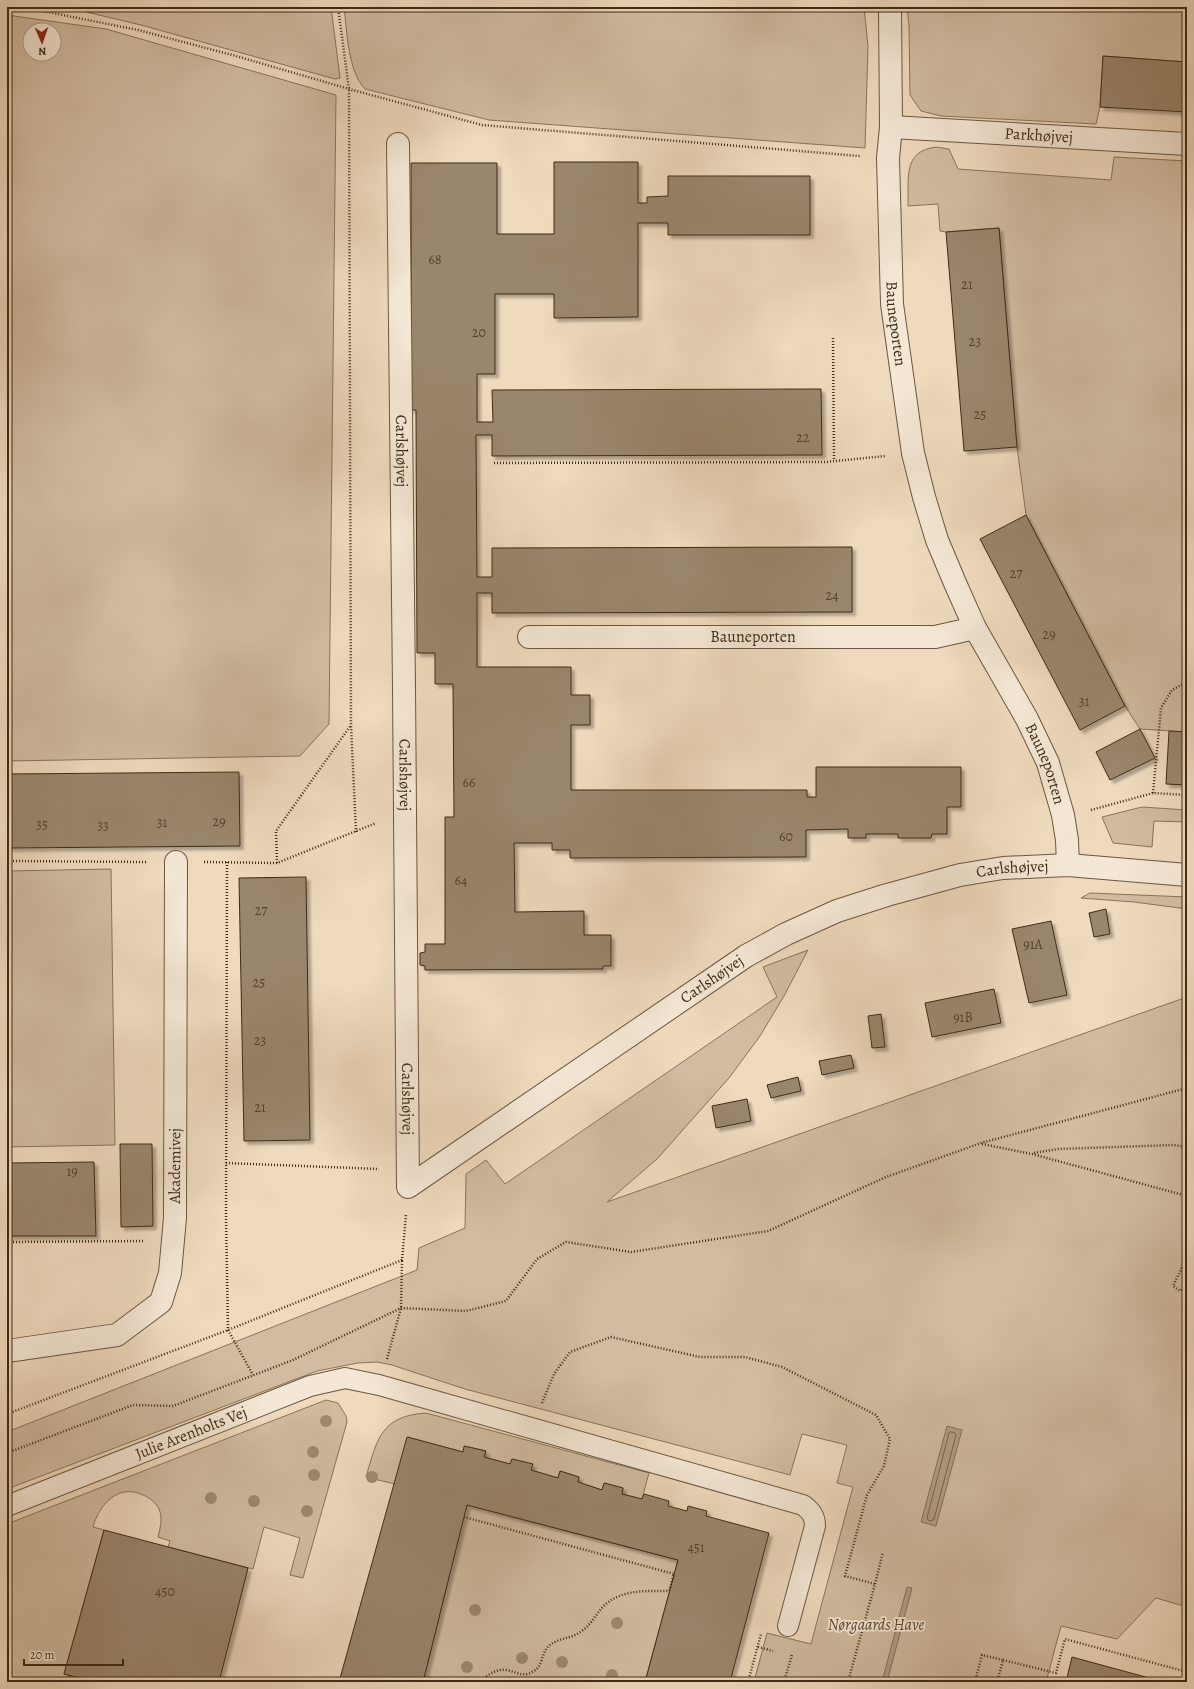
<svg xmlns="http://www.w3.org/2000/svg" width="1194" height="1689" viewBox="0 0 1194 1689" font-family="Alegreya,serif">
<defs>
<filter id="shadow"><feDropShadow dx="3.5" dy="3.5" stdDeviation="1" flood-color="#0004"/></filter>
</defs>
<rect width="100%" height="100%" fill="#efdabe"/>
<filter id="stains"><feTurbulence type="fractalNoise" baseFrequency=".005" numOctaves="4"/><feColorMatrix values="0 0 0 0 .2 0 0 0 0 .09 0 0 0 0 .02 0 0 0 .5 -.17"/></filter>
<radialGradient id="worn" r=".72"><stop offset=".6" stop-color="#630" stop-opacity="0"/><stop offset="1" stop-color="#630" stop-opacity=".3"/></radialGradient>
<g fill="#d1bca1" stroke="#88745b" fill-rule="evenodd">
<path d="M65,7H331L340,78L335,79L141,25Z"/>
<path d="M344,7H864L868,46L865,148L489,120L365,89C348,71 347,32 344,7Z"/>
<path d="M907,7H1187V62L1103,56L1100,107L1096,124L941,116L921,111L910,95L909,26Z"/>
<path d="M7,15L106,29L336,95L329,724L300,756L7,761ZM30,30H54V54H30Z"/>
<path d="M936,147L949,149L958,169L1111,180L1114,157L1187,161V732L1140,729L1125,706L1026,515L1017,447L999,228L946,232L940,231L938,204L908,206C909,180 902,151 936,147Z"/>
<path d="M1142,807L1187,810V822L1154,821L1152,847L1113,843L1102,817Z"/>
<path d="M111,869L115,1145L7,1147V871Z"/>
<path d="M1090,893L1187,897V909L1134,902L1081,898Z"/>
<path d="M808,950L784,996L760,1036L729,1078L657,1159L607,1202L1187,997V1607L1156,1598L1117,1639L1061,1626L1046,1682H754L767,1633L811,1644L853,1487L837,1483L847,1445L802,1434L790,1475L465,1389L392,1365L377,1362L358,1363L317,1371L7,1489V1432L417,1270L419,1248L465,1228L466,1174L486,1160L505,1184L777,997L763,967Z"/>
<path d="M326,1400L338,1403L346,1416L347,1422L303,1578L290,1575L300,1538L264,1527L253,1569L168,1547L170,1541L158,1537C160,1529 163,1518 159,1509C155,1502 150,1498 143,1495C118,1483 99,1505 93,1527L104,1530L64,1674L94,1682H7V1524Z"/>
<path d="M426,1413L649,1473L642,1499L622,1494L623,1488L605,1483L602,1490L578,1482L579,1477L560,1471L558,1478L531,1470L533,1464L512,1459L510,1464L484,1457L486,1451L465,1446L463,1452L408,1437L395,1484L366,1477C377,1439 381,1416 426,1413Z"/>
<path d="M467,1505L678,1560L645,1682H423Z"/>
</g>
<g fill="#b39e85" stroke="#847058">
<path d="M947,1426L962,1430L936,1526L921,1522Z"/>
<path d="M907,1587L912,1588L887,1682H882Z"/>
</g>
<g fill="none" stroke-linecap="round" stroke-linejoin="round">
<path stroke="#78644d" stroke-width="1" d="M951,1432L955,1433L956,1435L934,1519L931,1521L928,1520L927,1518L949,1433Z"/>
</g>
<g fill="#9a866d" stroke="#3e2b15" filter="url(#shadow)">
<path d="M1103,56L1187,62V112L1100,107Z"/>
<path d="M554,162H638V203H647V197L668,196V176H810V235H668V223H638V317L554,318V294H495V374H477V422H493L492,390L821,389L822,455L492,456V435H476L477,577H492V548L852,547V612L492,613V593H477V667H571V695H590V725H571V790H807V797H816V767H961V807H947V834H932L931,838H898V834H866V838H848V829L806,830V857L570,858V850H552V843H514L515,912L584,911V935H611V966H603V969L425,970V966L420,965V953L425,952V944H445V817H454L453,684H435V653H417L416,410H411V163H497V234H554Z"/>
<path d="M999,228L1017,447L964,451L946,232Z"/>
<path d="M1026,515L1125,706L1080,730L980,539Z"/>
<path d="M1140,729L1155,758L1110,780L1096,752Z"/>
<path d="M1169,731L1187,732V785L1166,784Z"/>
<path d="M239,772L240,846L7,848V774Z"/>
<path d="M306,877L310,1140L244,1141L239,878Z"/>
<path d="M1106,909L1110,934L1094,937L1089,913Z"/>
<path d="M1051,921L1067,995L1029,1003L1012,929Z"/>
<path d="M994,989L1001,1023L932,1037L925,1003Z"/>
<path d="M881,1014L885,1047L872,1048L868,1016Z"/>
<path d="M851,1055L854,1068L822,1075L819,1061Z"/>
<path d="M798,1077L801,1091L771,1098L767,1085Z"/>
<path d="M747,1099L751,1121L716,1128L712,1106Z"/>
<path d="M120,1144H152L153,1226L121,1227Z"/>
<path d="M94,1162L96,1236H7V1163Z"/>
<path d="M407,1437L463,1452L464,1446L486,1451L484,1457L510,1464L512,1459L533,1464L531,1470L558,1478L560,1471L579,1477L578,1482L602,1490L604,1483L623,1488L622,1494L642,1499L644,1494L669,1501L668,1506L687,1511L688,1506L707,1511L706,1516L769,1533L730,1682H645L678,1560L467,1505L423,1682H339Z"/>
<path d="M104,1530L248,1568L219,1682H94L64,1674Z"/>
<path d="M1072,1657L1164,1682H1066Z"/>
</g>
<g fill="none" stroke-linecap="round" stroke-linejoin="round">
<defs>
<g id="service">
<path id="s1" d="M7,1506L310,1386L345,1378L379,1385L803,1505C811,1511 815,1516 815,1526L788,1626"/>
</g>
<g id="minor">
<path id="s2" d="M890,7L891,127L888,158L892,304L913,453L924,497L937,540L955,583L975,628L1027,719L1048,763L1063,815L1067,840L1068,865"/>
<path id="s3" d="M891,127L1187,144"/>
<path id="s4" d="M398,144L404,687L408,1187L746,956L786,934L837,911L887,895L960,875L1003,868L1068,865L1187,875"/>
<path id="s5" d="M529,637H935L975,628"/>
<path id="s6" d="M7,1351L117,1335L161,1302L170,1273L175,1218L176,862"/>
</g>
</defs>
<use href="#service" stroke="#6a573f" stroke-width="22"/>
<use href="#minor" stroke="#6a573f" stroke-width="24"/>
<g stroke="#3e2b15" stroke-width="2.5" stroke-dasharray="1 2" stroke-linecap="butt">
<path d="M23,7L138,30L236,56L349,89L482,125L860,156"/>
<path d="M338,7L349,89L351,725L356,832"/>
<path d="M1184,173L1183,246L1187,263"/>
<path d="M833,338L834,461"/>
<path d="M494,463L826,462L885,456"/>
<path d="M1153,793L1161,708L1172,690L1187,682"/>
<path d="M1091,810L1153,793L1187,795"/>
<path d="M7,861L147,862"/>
<path d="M204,862L277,863L376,823"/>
<path d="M227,862L226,1218L228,1330L253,1375"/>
<path d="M277,863L276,831L351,725"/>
<path d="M982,1144L1032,1154L1187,1196"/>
<path d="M1034,1153L1058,1149L1173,1145L1187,1147"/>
<path d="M226,1163L379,1169"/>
<path d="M7,1242L144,1241"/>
<path d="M1187,1257L1173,1286L1180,1291L1187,1286"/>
<path d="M387,1359L401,1308L402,1260"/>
<path d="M542,1403L554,1374L570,1352L611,1337L700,1357H745L782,1367L876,1415L890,1439L884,1466L867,1495L845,1576L875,1584L848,1682"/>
<path d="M7,1414L228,1330L402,1260L406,1215"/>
<path d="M7,1453L133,1405L173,1406L293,1360L401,1308L466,1311L506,1301L537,1259L566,1242L631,1252L768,1231L886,1177L981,1143L1187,1088"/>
<path d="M464,1517L674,1574L669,1591C645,1591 618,1589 601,1609C595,1616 591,1624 583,1630C573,1639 560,1637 550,1645C540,1653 544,1667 532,1672C521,1679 512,1668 500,1670C492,1671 485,1678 479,1682"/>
<path d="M875,1584L883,1552"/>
<path d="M758,1647L773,1651"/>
<path d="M1003,1660L1056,1673L1065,1639L1187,1672"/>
<path d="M748,1682L761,1634"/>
<path d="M784,1682L792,1655H790"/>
<path d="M975,1682L982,1655L1003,1660L997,1682"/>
</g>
<use href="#service" stroke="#f5e7d5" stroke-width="20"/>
<use href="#minor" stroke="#f5e7d5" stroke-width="22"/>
</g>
<g fill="#9e8a70">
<circle cx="326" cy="1421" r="6"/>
<circle cx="313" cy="1452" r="6"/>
<circle cx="314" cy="1475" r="6"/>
<circle cx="372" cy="1477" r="6"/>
<circle cx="211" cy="1498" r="6"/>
<circle cx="254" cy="1501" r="6"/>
<circle cx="307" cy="1511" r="6"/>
<circle cx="475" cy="1610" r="6"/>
<circle cx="617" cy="1623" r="6"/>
<circle cx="522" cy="1658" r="6"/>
<circle cx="562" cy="1662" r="6"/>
<circle cx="467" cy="1667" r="6"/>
<circle cx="612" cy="1675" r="6"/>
</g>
<g text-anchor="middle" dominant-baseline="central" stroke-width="3.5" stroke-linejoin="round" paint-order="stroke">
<g font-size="14" fill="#55422b">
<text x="435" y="259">68</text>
<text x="967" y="284">21</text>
<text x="479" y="332">20</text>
<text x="975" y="341">23</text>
<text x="980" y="414">25</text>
<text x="803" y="437">22</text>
<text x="1016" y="573">27</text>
<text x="832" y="595">24</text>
<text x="1049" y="634">29</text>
<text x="1084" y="701">31</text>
<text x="469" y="782">66</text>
<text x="219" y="821">29</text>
<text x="162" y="822">31</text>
<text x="42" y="824">35</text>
<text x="103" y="825">33</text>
<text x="786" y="836">60</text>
<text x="461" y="880">64</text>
<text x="261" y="910">27</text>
<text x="1033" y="944">91A</text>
<text x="259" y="982">25</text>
<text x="963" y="1017">91B</text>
<text x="260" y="1040">23</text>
<text x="260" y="1107">21</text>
<text x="72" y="1171">19</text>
<text x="696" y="1547">451</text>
<text x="165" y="1591">450</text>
</g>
<g font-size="16" fill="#3e2b15" stroke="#f5e7d5">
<text stroke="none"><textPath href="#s3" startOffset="148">Parkhøjvej</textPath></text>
<text stroke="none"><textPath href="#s2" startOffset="317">Bauneporten</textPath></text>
<text stroke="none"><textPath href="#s4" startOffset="307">Carlshøjvej</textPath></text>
<text stroke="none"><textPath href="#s5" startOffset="224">Bauneporten</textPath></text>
<text stroke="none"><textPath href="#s2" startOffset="787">Bauneporten</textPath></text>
<text stroke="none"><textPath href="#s4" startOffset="631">Carlshøjvej</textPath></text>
<text stroke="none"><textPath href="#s4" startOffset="1735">Carlshøjvej</textPath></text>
<text stroke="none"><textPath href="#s4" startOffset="1411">Carlshøjvej</textPath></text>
<text stroke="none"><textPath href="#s4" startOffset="955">Carlshøjvej</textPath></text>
<text stroke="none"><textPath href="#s6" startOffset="304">Akademivej</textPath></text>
<text stroke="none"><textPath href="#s1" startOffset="198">Julie Arenholts Vej</textPath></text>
</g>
<g font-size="16" font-style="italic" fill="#5b4831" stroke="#f5e7d5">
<text x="876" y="1625">Nørgaards Have</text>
</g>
</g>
<rect width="1194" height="1689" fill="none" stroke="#efdabe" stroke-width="24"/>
<rect x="8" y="8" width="1178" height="1673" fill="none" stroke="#3e2b15" stroke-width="2"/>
<rect x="12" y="12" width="1170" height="1665" fill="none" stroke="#3e2b15"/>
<g transform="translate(42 42) rotate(178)"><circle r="19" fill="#f5e7d5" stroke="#ac9c88"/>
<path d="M0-3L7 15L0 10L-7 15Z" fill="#8f2418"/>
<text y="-6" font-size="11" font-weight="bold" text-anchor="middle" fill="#3e2b15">N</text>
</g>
<path d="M24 1659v6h99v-6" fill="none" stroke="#3e2b15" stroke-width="2"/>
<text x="30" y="1659" font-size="12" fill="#3e2b15" stroke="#f5e7d5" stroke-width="3" paint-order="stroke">20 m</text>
<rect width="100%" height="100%" filter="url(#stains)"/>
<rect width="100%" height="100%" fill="url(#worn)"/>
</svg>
